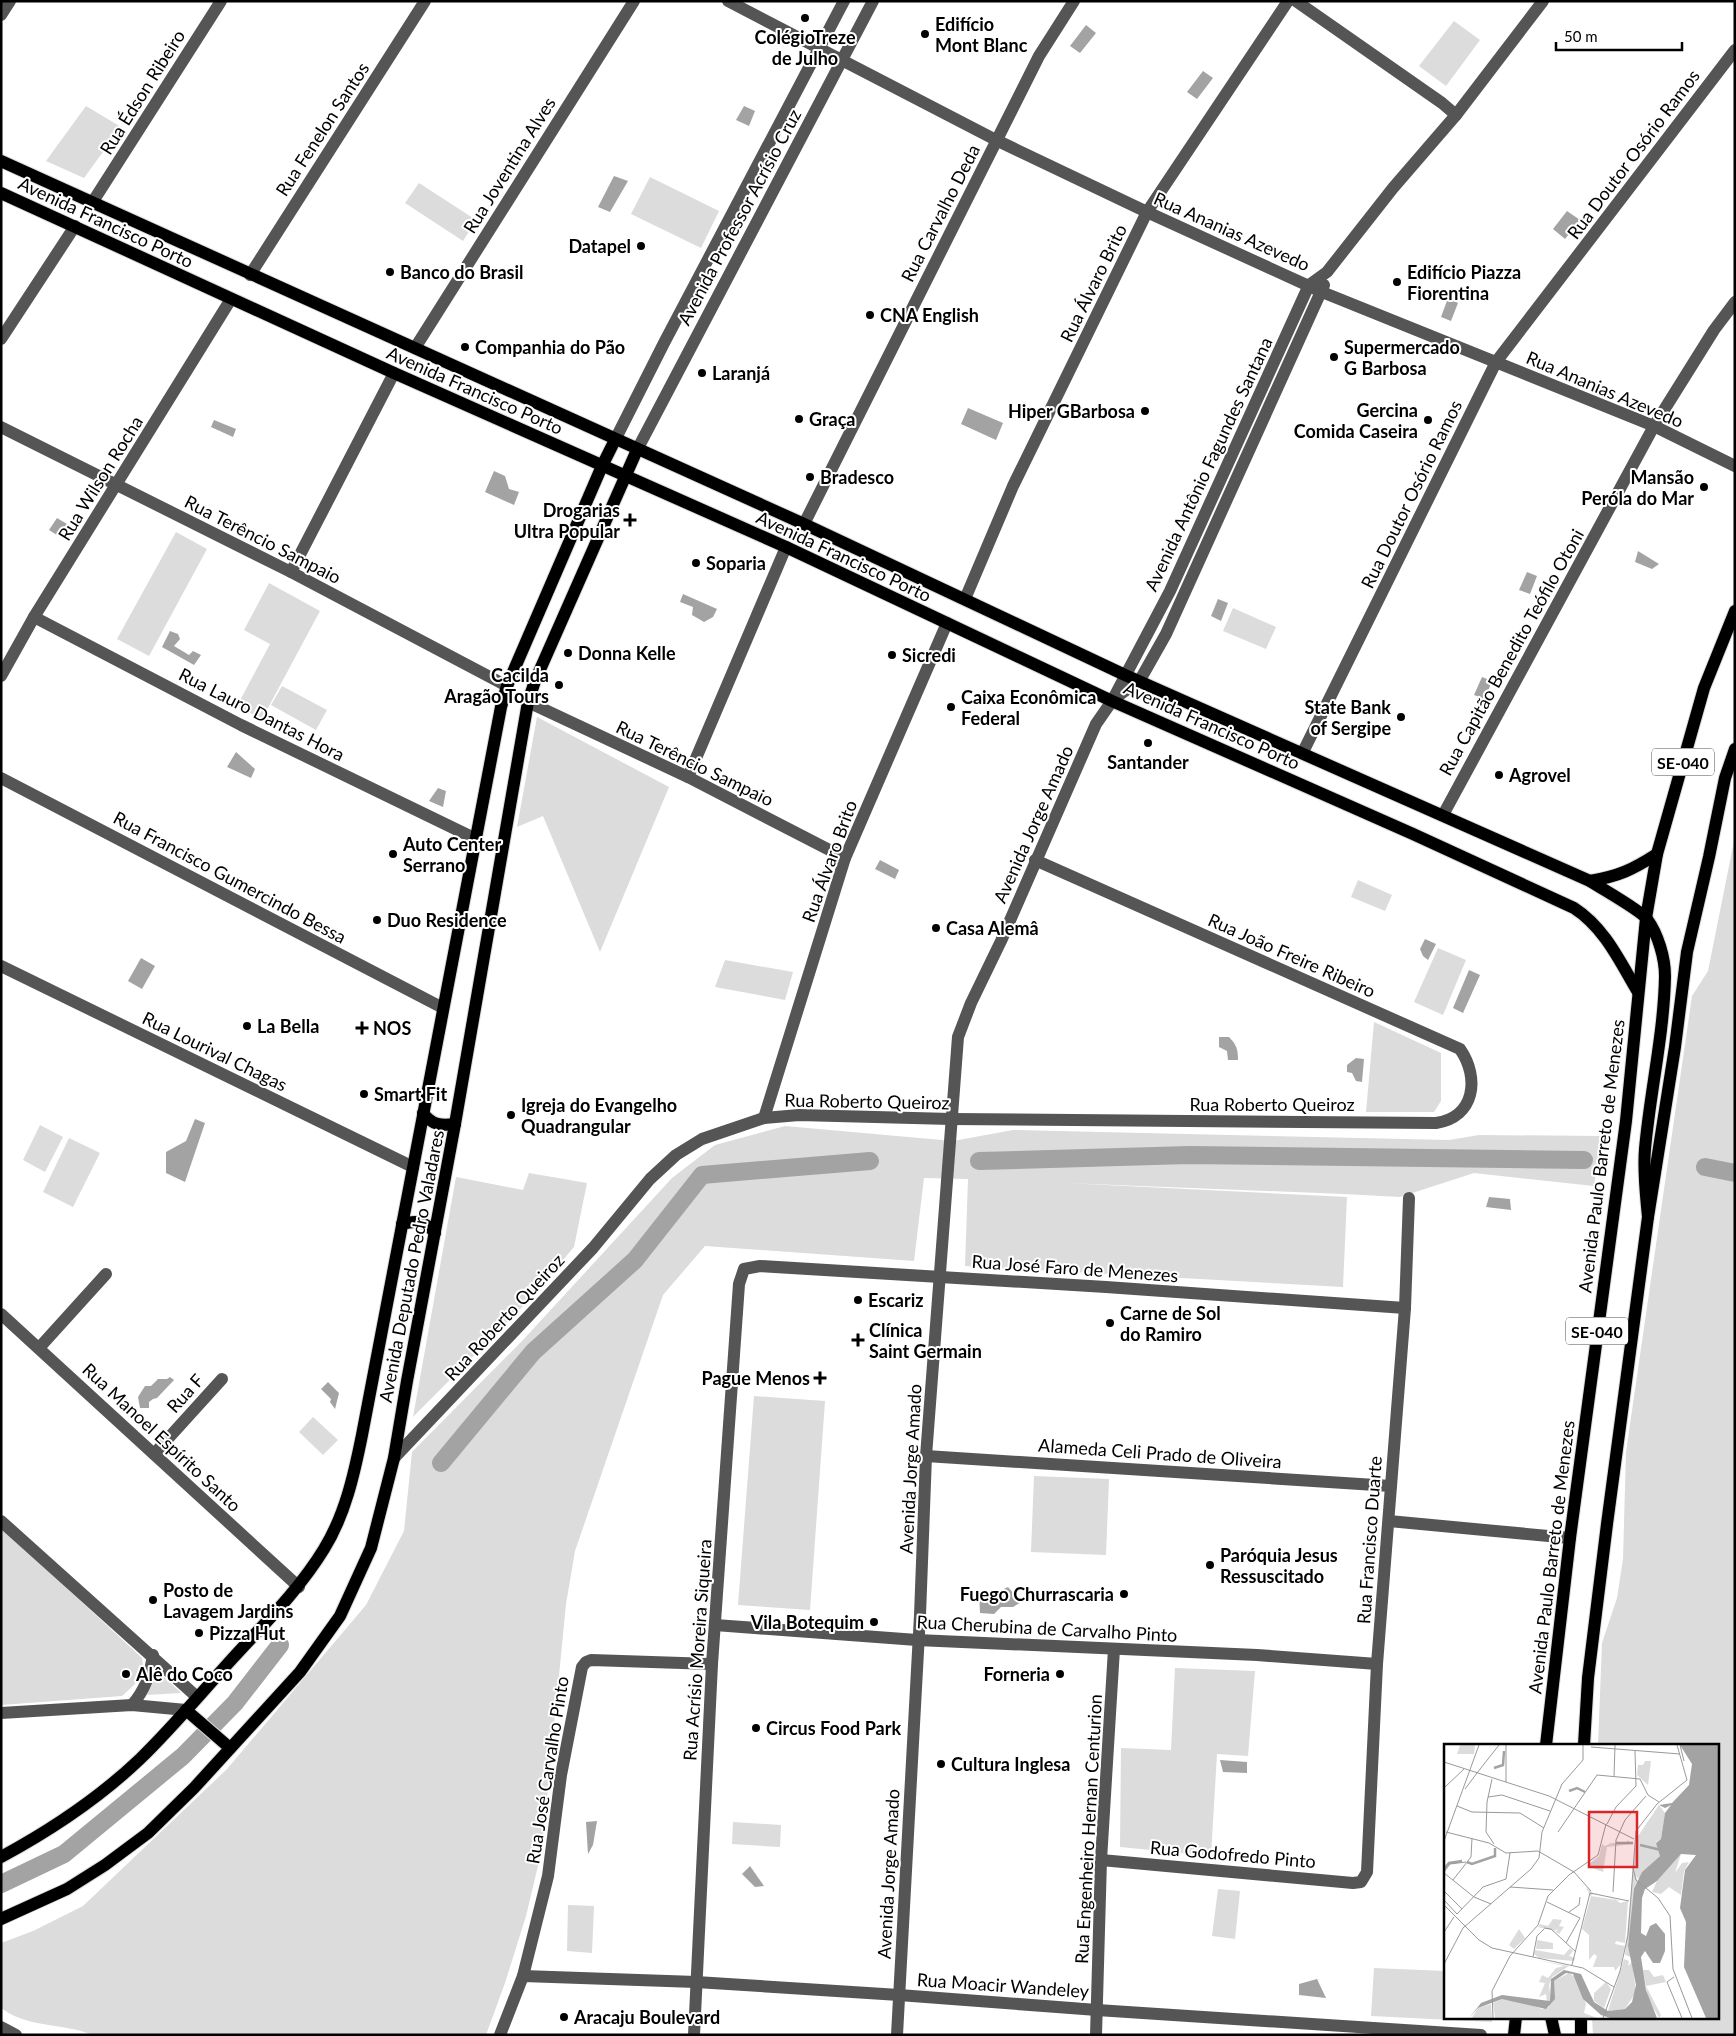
<svg xmlns="http://www.w3.org/2000/svg" width="1736" height="2036" viewBox="0 0 1736 2036" font-family="Lato,sans-serif">
<rect width="100%" height="100%" fill="#fff"/>
<g fill="#dcdcdc">
<path d="M1454,21L1480,40L1446,86L1419,66Z"/>
<path d="M86,106L121,127L84,178L46,161Z"/>
<path d="M650,177L719,211L701,248L631,214Z"/>
<path d="M419,183L476,220L463,241L405,203Z"/>
<path d="M176,532L207,549L149,656L117,639Z"/>
<path d="M269,583L320,611L262,719L237,706L270,644L244,630Z"/>
<path d="M1233,608L1276,627L1266,649L1223,631Z"/>
<path d="M282,686L327,710L316,730L271,705Z"/>
<path d="M537,717L669,787L600,952L543,816L517,827Z"/>
<path d="M1735,836V2035H1593L1592,2017H1717V1745H1598L1602,1643L1617,1598L1623,1559L1626,1452L1692,996L1708,971Z"/>
<path d="M1358,880L1392,895L1385,911L1351,897Z"/>
<path d="M1438,948L1466,960L1443,1015L1414,1002Z"/>
<path d="M725,960L793,972L785,1000L715,987Z"/>
<path d="M1374,1022L1441,1053V1101L1434,1112H1366Z"/>
<path d="M40,1125L63,1137L45,1172L23,1160Z"/>
<path d="M785,1126L953,1141L1013,1130L1449,1140L1479,1135L1602,1136L1594,1186L1474,1173L1400,1197L1343,1194L1065,1183L1347,1197L1343,1287L965,1266L968,1179L924,1178L914,1261L705,1246L663,1295L575,1551L566,1604L542,1849L526,1916L505,1983L486,2035H93C64,2023 27,2028 1,2008V1943L33,1931L83,1906L227,1769L366,1605L404,1531L412,1452L523,1340L672,1178L715,1145Z"/>
<path d="M69,1138L100,1153L73,1207L43,1192Z"/>
<path d="M529,1173L587,1183L574,1247L528,1301L413,1417L456,1177L523,1190Z"/>
<path d="M754,1396L825,1401L810,1610L738,1605Z"/>
<path d="M313,1417L338,1440L323,1455L299,1432Z"/>
<path d="M1034,1476L1109,1479L1106,1555L1031,1552Z"/>
<path d="M1,1527L142,1658L144,1672L134,1685L122,1696L1,1705Z"/>
<path d="M1175,1668L1255,1671L1248,1756L1217,1754L1211,1856L1120,1847L1121,1748L1171,1750Z"/>
<path d="M158,1671L181,1693L147,1695Z"/>
<path d="M733,1822L781,1825L780,1847L732,1844Z"/>
<path d="M1218,1889L1240,1891L1235,1939L1212,1936Z"/>
<path d="M568,1905L594,1906L592,1953L567,1951Z"/>
<path d="M1374,1968L1445,1971V2017H1492V2022L1371,2016Z"/>
</g>
<g fill="#a3a3a3">
<path d="M1086,25L1096,33L1080,53L1070,46Z"/>
<path d="M1203,71L1213,78L1197,99L1187,92Z"/>
<path d="M744,106L755,111L749,126L736,120Z"/>
<path d="M614,176L628,181L610,212L598,207Z"/>
<path d="M1567,211L1580,220L1565,239L1553,229Z"/>
<path d="M1448,298L1458,303L1451,321L1441,317Z"/>
<path d="M968,408L1003,423L996,440L961,424Z"/>
<path d="M214,420L236,429L233,437L211,427Z"/>
<path d="M494,471L505,476L509,489L519,492L514,505L485,492Z"/>
<path d="M57,518L67,524L60,537L49,530Z"/>
<path d="M1638,551L1659,564L1652,569L1635,562Z"/>
<path d="M1527,572L1537,576L1530,594L1519,590Z"/>
<path d="M683,594L717,609L713,617L704,622L692,615L693,607L680,602Z"/>
<path d="M1218,599L1228,603L1221,621L1211,616Z"/>
<path d="M170,631L178,634L180,639L174,646L189,655L193,651L201,655L194,665L162,647Z"/>
<path d="M1482,677L1492,681L1485,699L1474,695Z"/>
<path d="M236,752L255,769L251,778L227,767Z"/>
<path d="M438,788L446,791L443,807L429,801Z"/>
<path d="M880,860L899,870L895,879L875,869Z"/>
<path d="M1425,939L1436,944L1428,960L1423,956L1420,949Z"/>
<path d="M141,958L155,966L142,989L128,981Z"/>
<path d="M1469,970L1480,975L1463,1013L1453,1008Z"/>
<path d="M1219,1037H1229C1237,1045 1238,1050 1238,1060H1228L1227,1051L1219,1047Z"/>
<path d="M1356,1058L1364,1059L1362,1082L1356,1081L1352,1073L1347,1072V1065Z"/>
<path d="M195,1119L205,1123L185,1182L166,1173V1152L186,1141Z"/>
<path d="M1489,1197L1510,1199L1511,1210L1486,1207Z"/>
<path d="M170,1377L174,1380L157,1398L153,1399L149,1402V1408H140L138,1397L145,1386H151L158,1379H167Z"/>
<path d="M328,1382L339,1393L335,1409L330,1402L331,1399L321,1389Z"/>
<path d="M1008,1587L1021,1602L1013,1607H1001L994,1614L980,1613L979,1592L995,1593Z"/>
<path d="M1220,1760L1247,1762V1773L1223,1772Z"/>
<path d="M597,1821L593,1845L588,1854L586,1822Z"/>
<path d="M750,1866L764,1886L755,1887L742,1874Z"/>
<path d="M1317,1979L1326,1998L1299,1995V1984Z"/>
</g>
<g fill="none" stroke-linecap="round" stroke-linejoin="round">
<g stroke="#a3a3a3" stroke-width="18">
<path d="M979,1161L1189,1155L1584,1160"/>
<path d="M1705,1167L1735,1173"/>
<path d="M441,1463L533,1352L635,1260L702,1175L870,1161"/>
<path d="M1,1884L64,1854L183,1756L235,1703L280,1645"/>
</g>
<defs>
<g id="major">
<path d="M1,161L804,524L1125,675L1590,881C1602,889 1640,910 1647,919C1658,934 1665,958 1665,976C1664,1034 1650,1092 1645,1149C1643,1172 1646,1195 1648,1217"/>
<path d="M1,193L394,373L786,547L1112,701L1413,834L1574,908C1605,928 1620,962 1638,992"/>
<path d="M1590,881C1619,876 1632,870 1657,854"/>
<path d="M423,1113C432,1125 441,1126 455,1124"/>
<path d="M402,1224C416,1220 425,1221 435,1233"/>
<path d="M186,1710L230,1748"/>
<path d="M1546,1745L1570,1538L1626,1121L1646,918L1657,854L1704,688L1735,611"/>
<path d="M1584,1745L1588,1678L1607,1524L1648,1217L1675,1047L1687,952L1709,857L1725,778L1735,749"/>
<path d="M1,1857C51,1830 99,1798 140,1759C172,1728 202,1692 232,1659C264,1624 299,1590 324,1549C345,1515 354,1475 362,1435L501,707L507,686L602,466L615,440"/>
<path d="M1,1919L67,1889L105,1865L148,1833L194,1788L300,1672L340,1616L371,1548L394,1458L407,1381L455,1124L528,702L535,681L637,450"/>
<path d="M1551,2017L1555,2035"/>
<path d="M1581,2017V2035"/>
<path d="M1514,2035L1516,2017"/>
</g>
</defs>
<use href="#major" stroke="#dbdbdb" stroke-width="14"/>
<g stroke="#555" stroke-width="12">
<path d="M728,1L996,140L1147,212L1322,292L1654,426L1735,466"/>
<path d="M1296,1L1442,103L1456,115"/>
<path d="M1,15L10,1"/>
<path d="M92,203L221,1"/>
<path d="M250,275L425,1"/>
<path d="M1,339L75,226"/>
<path d="M415,348L634,1"/>
<path d="M1,427L291,572L507,686"/>
<path d="M615,440L664,343L844,1"/>
<path d="M637,450L873,1"/>
<path d="M804,524L1039,56L1074,1"/>
<path d="M291,572L394,373"/>
<path d="M965,599L1013,486L1147,212L1288,1"/>
<path d="M34,617L241,725L476,839"/>
<path d="M1,676L34,617L231,299"/>
<path d="M1114,699L1140,680L1166,634L1324,285"/>
<path d="M528,702L688,777L845,858"/>
<path d="M1303,752L1496,362L1735,50"/>
<path d="M688,777L786,547"/>
<path d="M1,778L443,1008"/>
<path d="M1443,815L1654,426L1714,330L1735,302"/>
<path d="M1,966L413,1167"/>
<path d="M764,1118L845,858L947,623"/>
<path d="M1,1314L299,1587"/>
<path d="M39,1348L106,1274"/>
<path d="M154,1454L222,1379"/>
<path d="M926,1456L1391,1486"/>
<path d="M394,1458L593,1248L650,1179L676,1155L702,1139L764,1118L799,1115L951,1119L1436,1123C1475,1117 1480,1078 1460,1049L1035,860"/>
<path d="M1,1521L197,1697"/>
<path d="M1389,1521L1570,1538"/>
<path d="M715,1625L917,1640L1257,1655L1377,1664"/>
<path d="M132,1705C145,1690 150,1675 153,1655"/>
<path d="M1,1713L132,1705L186,1710"/>
<path d="M1101,1860L1353,1883L1361,1882L1367,1872L1377,1664L1405,1308L1409,1198"/>
<path d="M523,1976L696,1982L899,1995L1097,2010L1481,2035"/>
<path d="M1,2027L16,2035"/>
<path d="M500,2035L523,1976L548,1876L561,1775L582,1667L586,1662L591,1660L712,1664"/>
<path d="M694,2035L712,1664L739,1284L744,1269L760,1266L1106,1287L1405,1308"/>
<path d="M897,2035L920,1615L926,1456L958,1037L971,1003L1001,941L1096,724L1112,701L1170,591L1309,285L1327,272L1393,188L1456,115L1543,1"/>
<path d="M1096,2035L1101,1860L1114,1649"/>
</g>
<use href="#major" stroke="#000" stroke-width="12"/>
</g>
<g fill="#000" stroke="#fff" stroke-width="2">
<circle cx="805" cy="18" r="5"/>
<circle cx="925" cy="34" r="5"/>
<circle cx="641" cy="246" r="5"/>
<circle cx="390" cy="272" r="5"/>
<circle cx="1397" cy="282" r="5"/>
<circle cx="870" cy="315" r="5"/>
<circle cx="465" cy="347" r="5"/>
<circle cx="1334" cy="357" r="5"/>
<circle cx="702" cy="373" r="5"/>
<circle cx="1145" cy="411" r="5"/>
<circle cx="799" cy="419" r="5"/>
<circle cx="1428" cy="420" r="5"/>
<circle cx="810" cy="477" r="5"/>
<circle cx="1704" cy="487" r="5"/>
<path d="M627.5 512.5h5v5h5v5h-5v5h-5v-5h-5v-5h5z"/>
<circle cx="696" cy="563" r="5"/>
<circle cx="568" cy="653" r="5"/>
<circle cx="892" cy="655" r="5"/>
<circle cx="559" cy="685" r="5"/>
<circle cx="951" cy="707" r="5"/>
<circle cx="1401" cy="717" r="5"/>
<circle cx="1148" cy="743" r="5"/>
<circle cx="1499" cy="775" r="5"/>
<circle cx="393" cy="854" r="5"/>
<circle cx="377" cy="920" r="5"/>
<circle cx="936" cy="928" r="5"/>
<circle cx="247" cy="1026" r="5"/>
<path d="M359.5 1020.5h5v5h5v5h-5v5h-5v-5h-5v-5h5z"/>
<circle cx="364" cy="1094" r="5"/>
<circle cx="511" cy="1115" r="5"/>
<circle cx="858" cy="1300" r="5"/>
<circle cx="1110" cy="1323" r="5"/>
<path d="M855.5 1332.5h5v5h5v5h-5v5h-5v-5h-5v-5h5z"/>
<path d="M817.5 1370.5h5v5h5v5h-5v5h-5v-5h-5v-5h5z"/>
<circle cx="1210" cy="1565" r="5"/>
<circle cx="1124" cy="1594" r="5"/>
<circle cx="153" cy="1600" r="5"/>
<circle cx="874" cy="1622" r="5"/>
<circle cx="199" cy="1633" r="5"/>
<circle cx="126" cy="1674" r="5"/>
<circle cx="1060" cy="1674" r="5"/>
<circle cx="756" cy="1728" r="5"/>
<circle cx="941" cy="1764" r="5"/>
<circle cx="564" cy="2017" r="5"/>
</g>
<g text-anchor="middle" dominant-baseline="central" stroke-width="4" stroke-linejoin="round" paint-order="stroke">
<g fill="#fff" stroke="#4c4c4c" stroke-width="1">
<rect x="1652" y="748.5" width="62" height="27" rx="4"/>
<rect x="1566" y="1317.5" width="62" height="27" rx="4"/>
</g>
<g font-size="16" font-weight="bold" fill="#000">
<text x="1683" y="762">SE-040</text>
<text x="1597" y="1331">SE-040</text>
</g>
<g font-size="18" font-weight="bold" fill="#000" stroke="#fff" text-anchor="start">
<text x="935" y="24">Edifício<tspan x="935" dy="21">Mont Blanc</tspan></text>
<text x="805" y="37" text-anchor="middle">ColégioTreze<tspan x="805" dy="21">de Julho</tspan></text>
<text x="631" y="246" text-anchor="end">Datapel</text>
<text x="400" y="272">Banco do Brasil</text>
<text x="1407" y="272">Edifício Piazza<tspan x="1407" dy="21">Fiorentina</tspan></text>
<text x="880" y="315">CNA English</text>
<text x="475" y="347">Companhia do Pão</text>
<text x="1344" y="347">Supermercado<tspan x="1344" dy="21">G Barbosa</tspan></text>
<text x="712" y="373">Laranjá</text>
<text x="1418" y="410" text-anchor="end">Gercina<tspan x="1418" dy="21">Comida Caseira</tspan></text>
<text x="1135" y="411" text-anchor="end">Hiper GBarbosa</text>
<text x="809" y="419">Graça</text>
<text x="820" y="477">Bradesco</text>
<text x="1694" y="477" text-anchor="end">Mansão<tspan x="1694" dy="21">Peróla do Mar</tspan></text>
<text x="620" y="510" text-anchor="end">Drogarias<tspan x="620" dy="21">Ultra Popular</tspan></text>
<text x="706" y="563">Soparia</text>
<text x="578" y="653">Donna Kelle</text>
<text x="902" y="655">Sicredi</text>
<text x="549" y="675" text-anchor="end">Cacilda<tspan x="549" dy="21">Aragão Tours</tspan></text>
<text x="961" y="697">Caixa Econômica<tspan x="961" dy="21">Federal</tspan></text>
<text x="1391" y="707" text-anchor="end">State Bank<tspan x="1391" dy="21">of Sergipe</tspan></text>
<text x="1148" y="762" text-anchor="middle">Santander</text>
<text x="1509" y="775">Agrovel</text>
<text x="403" y="844">Auto Center<tspan x="403" dy="21">Serrano</tspan></text>
<text x="387" y="920">Duo Residence</text>
<text x="946" y="928">Casa Alemâ</text>
<text x="257" y="1026">La Bella</text>
<text x="373" y="1028">NOS</text>
<text x="374" y="1094">Smart Fit</text>
<text x="521" y="1105">Igreja do Evangelho<tspan x="521" dy="21">Quadrangular</tspan></text>
<text x="868" y="1300">Escariz</text>
<text x="1120" y="1313">Carne de Sol<tspan x="1120" dy="21">do Ramiro</tspan></text>
<text x="869" y="1330">Clínica<tspan x="869" dy="21">Saint Germain</tspan></text>
<text x="810" y="1378" text-anchor="end">Pague Menos</text>
<text x="1220" y="1555">Paróquia Jesus<tspan x="1220" dy="21">Ressuscitado</tspan></text>
<text x="163" y="1590">Posto de<tspan x="163" dy="21">Lavagem Jardins</tspan></text>
<text x="1114" y="1594" text-anchor="end">Fuego Churrascaria</text>
<text x="864" y="1622" text-anchor="end">Vila Botequim</text>
<text x="209" y="1633">Pizza Hut</text>
<text x="136" y="1674">Alê do Coco</text>
<text x="1050" y="1674" text-anchor="end">Forneria</text>
<text x="766" y="1728">Circus Food Park</text>
<text x="951" y="1764">Cultura Inglesa</text>
<text x="574" y="2017">Aracaju Boulevard</text>
</g>
<g font-size="18" fill="#000" stroke="#fff">
<text transform="translate(142 92) rotate(-58)">Rua Édson Ribeiro</text>
<text transform="translate(322 129) rotate(-57)">Rua Fenelon Santos</text>
<text transform="translate(1633 154) rotate(-53)">Rua Doutor Osório Ramos</text>
<text transform="translate(509 165) rotate(-58)">Rua Joventina Alves</text>
<text transform="translate(940 213) rotate(-63)">Rua Carvalho Deda</text>
<text transform="translate(739 217) rotate(-62)">Avenida Professor Acrísio Cruz</text>
<text transform="translate(106 222) rotate(25)">Avenida Francisco Porto</text>
<text transform="translate(1232 231) rotate(24)">Rua Ananias Azevedo</text>
<text transform="translate(1093 283) rotate(-64)">Rua Álvaro Brito</text>
<text transform="translate(1605 389) rotate(23)">Rua Ananias Azevedo</text>
<text transform="translate(475 390) rotate(24)">Avenida Francisco Porto</text>
<text transform="translate(1208 464) rotate(-65)">Avenida Antônio Fagundes Santana</text>
<text transform="translate(100 478) rotate(-58)">Rua Wilson Rocha</text>
<text transform="translate(1411 494) rotate(-64)">Rua Doutor Osório Ramos</text>
<text transform="translate(263 539) rotate(27)">Rua Terêncio Sampaio</text>
<text transform="translate(844 556) rotate(25)">Avenida Francisco Porto</text>
<text transform="translate(1511 652) rotate(-61)">Rua Capitão Benedito Teófilo Otoni</text>
<text transform="translate(262 714) rotate(27)">Rua Lauro Dantas Hora</text>
<text transform="translate(1212 725) rotate(24)">Avenida Francisco Porto</text>
<text transform="translate(695 763) rotate(26)">Rua Terêncio Sampaio</text>
<text transform="translate(1033 824) rotate(-66)">Avenida Jorge Amado</text>
<text transform="translate(829 861) rotate(-70)">Rua Álvaro Brito</text>
<text transform="translate(230 877) rotate(28)">Rua Francisco Gumercindo Bessa</text>
<text transform="translate(1292 955) rotate(24)">Rua João Freire Ribeiro</text>
<text transform="translate(215 1051) rotate(26)">Rua Lourival Chagas</text>
<text transform="translate(867 1101) rotate(1)">Rua Roberto Queiroz</text>
<text x="1272" y="1104">Rua Roberto Queiroz</text>
<text transform="translate(1601 1156) rotate(-83)">Avenida Paulo Barreto de Menezes</text>
<text transform="translate(411 1266) rotate(-79)">Avenida Deputado Pedro Valadares</text>
<text transform="translate(1075 1268) rotate(4)">Rua José Faro de Menezes</text>
<text transform="translate(504 1317) rotate(-47)">Rua Roberto Queiroz</text>
<text transform="translate(185 1393) rotate(-48)">Rua F</text>
<text transform="translate(162 1437) rotate(43)">Rua Manoel Espírito Santo</text>
<text transform="translate(1160 1453) rotate(4)">Alameda Celi Prado de Oliveira</text>
<text transform="translate(910 1469) rotate(-87)">Avenida Jorge Amado</text>
<text transform="translate(1369 1540) rotate(-86)">Rua Francisco Duarte</text>
<text transform="translate(1551 1557) rotate(-83)">Avenida Paulo Barreto de Menezes</text>
<text transform="translate(1047 1628) rotate(3)">Rua Cherubina de Carvalho Pinto</text>
<text transform="translate(697 1650) rotate(-86)">Rua Acrísio Moreira Siqueira</text>
<text transform="translate(547 1770) rotate(-81)">Rua José Carvalho Pinto</text>
<text transform="translate(1088 1829) rotate(-87)">Rua Engenheiro Hernan Centurion</text>
<text transform="translate(1233 1854) rotate(5)">Rua Godofredo Pinto</text>
<text transform="translate(888 1874) rotate(-87)">Avenida Jorge Amado</text>
<text transform="translate(1003 1985) rotate(4)">Rua Moacir Wandeley</text>
</g>
</g>
<g transform="translate(1444 1744)">
<rect width="275" height="275" fill="#fff"/>
<path d="M16,1H31L30,10H13ZM201,17H207L204,41L193,31L194,21H199ZM215,61L221,69L217,95L212,98L217,111L198,128L196,136L192,132L194,140L184,202L187,213L181,211L192,95ZM183,96L189,100L163,103L159,128L143,122L155,112L158,100L161,102L167,99H183ZM237,110L231,129L238,119L245,118L240,127L237,151L225,143L217,150L208,148L213,137ZM142,143L149,149L178,157L172,156L176,159L184,157L181,199L172,197L171,200L181,202L177,220L171,227L170,223H149L153,212L150,210L145,216V191L138,185L147,152L172,156L151,149L146,152ZM109,175L118,176L115,182L120,183L115,190L112,188L114,184L111,187L94,183L96,180L104,182ZM75,185L81,194L70,205L65,201ZM93,196L109,199V205H92ZM126,204L129,207L125,212L131,214L130,217L95,214L90,210L91,206L120,211ZM180,215L185,217L184,222L188,218L192,248L181,265L164,267ZM93,216L125,222L108,233L105,241L107,256L103,259L102,250L95,253L101,239L95,238L98,231L104,234L112,224L120,222ZM199,226H205L210,233L219,231L222,238L202,242L217,271L215,274L204,254ZM125,229L131,233L142,260L140,269L153,274H51L49,259L58,255L75,256L98,265L105,263L110,237ZM162,238L167,245L160,264L150,257V249ZM47,260L48,274H28L34,264Z" fill="#dcdcdc"/>
<path d="M236,1H275V274H262L240,223L242,178L236,164L241,126L252,111L237,110L213,137L201,145L198,154L197,189L202,192L206,182L212,179L221,190V207L216,219H209L201,207L197,213L202,246L213,274H166L157,271L139,255L129,230L122,229L110,237L111,255L102,265L58,255L34,264L25,274L37,259L58,251L106,257L107,235L120,226L137,230L150,258L164,267L181,265L188,258L192,241L184,202L190,145L198,128L216,112L212,99L217,95L221,69L227,61L221,64L215,61L228,59L245,41L248,20Z" fill="#a3a3a3"/>
<path fill="none" stroke="#a3a3a3" stroke-width="2.5" d="M50,24L59,21L60,7M125,47L133,44L141,48M172,99H189M196,101L217,106M23,118L28,120L51,112V104M0,125L5,119L18,117"/>
<path fill="none" stroke="#999" stroke-width="1" d="M62,1V38M236,1L240,17M147,3L236,10M0,18L105,52L190,95M33,29L55,1M170,33L171,1M48,35L43,58L42,88L50,100M0,44L20,25M21,45L33,29M44,53L58,51L106,67M13,62L28,68L76,69L100,84M163,80L172,63L192,42L191,7M2,88L45,99L62,109L94,107L130,128L147,147M114,88L153,31L196,35L204,51L215,58M0,97L35,1M189,124L192,136L214,154L226,172L229,225L248,274M0,128L6,120L22,118M0,129L30,153L47,160M9,136L27,113L28,94M66,143L109,146M0,147L18,165M169,148L172,96L181,76L202,52M146,149L185,157M0,156L13,170L39,143L62,135L66,109M103,158L136,174L122,199M0,161L35,196L48,204L139,224L170,243M125,168L135,161L136,153M100,184L107,185L132,208M0,188L10,173M89,213L93,192L100,185M0,220L19,184L87,125L95,114L98,88L118,40L139,16V1M128,221L146,149M230,233L223,238L238,274M49,274L48,247L66,212L94,181L104,152L125,131L154,111L162,80M159,274L176,227L184,191L192,87L213,60L243,36L233,1"/>
<path fill="#d62828" fill-opacity="0.15" stroke="#d62828" stroke-width="2.5" d="M145,68H193V123H145Z"/>
<rect width="275" height="275" fill="none" stroke="#000" stroke-width="2.5"/>
</g>
<rect width="1736" height="2036" fill="none" stroke="#000000" stroke-width="5"/>
<path d="M1556 42v8h126v-8" fill="none" stroke="#000000" stroke-width="2.5"/>
<text x="1564" y="42" font-size="15" fill="#000000" stroke="#ffffff" stroke-width="4" paint-order="stroke">50 m</text>
</svg>
